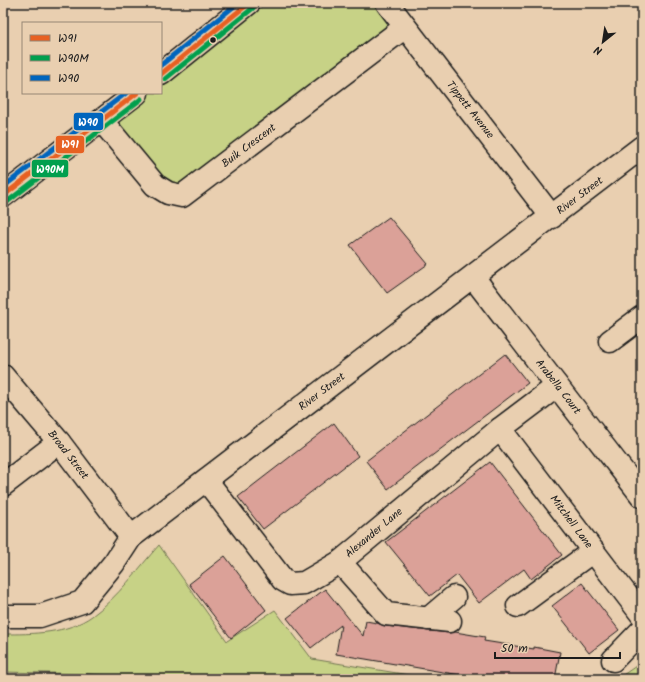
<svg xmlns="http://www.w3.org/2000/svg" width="645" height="682" viewBox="0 0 645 682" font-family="Kalam,sans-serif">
<rect width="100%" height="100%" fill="#e9cfb0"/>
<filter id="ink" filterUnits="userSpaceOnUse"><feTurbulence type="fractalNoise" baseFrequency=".025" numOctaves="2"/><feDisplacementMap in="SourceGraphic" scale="8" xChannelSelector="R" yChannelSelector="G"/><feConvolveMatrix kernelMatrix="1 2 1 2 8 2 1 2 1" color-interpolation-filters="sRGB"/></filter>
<g filter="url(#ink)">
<g fill="#c7d286" stroke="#727751">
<path d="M249,3H387L405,27L182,196L102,121L137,93H161V74Z"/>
<path d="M159,545L227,641L275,610L312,659L433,679H149L88,674L3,672V634C32,634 67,634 92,616C118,597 138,569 159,545Z"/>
<path d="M642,662V679H617Z"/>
</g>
<g fill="#dba198" stroke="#1c1c1c">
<path d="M389,217L428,264L387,293L350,245Z"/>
<path d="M505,354L528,383L388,489L366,461Z"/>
<path d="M334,423L358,456L263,529L238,497Z"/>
<path d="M490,462L562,555L531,579L524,569L479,603L457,575L430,596L386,542Z"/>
<path d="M225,556L266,610L231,638L189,584Z"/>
<path d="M582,583L619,630L589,653L552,606Z"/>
<path d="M325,589L363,636L366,621L377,623L385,626L449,633L455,632L485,637L484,641L534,649V647L560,652L555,679H484L336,654L341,625L311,648L287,618Z"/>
</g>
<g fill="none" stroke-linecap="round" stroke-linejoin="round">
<defs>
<g id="minor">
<path d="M387,3L552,217"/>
<path d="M161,74L249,3"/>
<path d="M102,121L155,185L168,193L182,196L405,27"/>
<path d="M3,196L137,93"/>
<path d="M473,277L642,496"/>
<path d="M610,341L642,317"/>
<path d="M3,376L59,442L131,537"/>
<path d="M500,429L642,615"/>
<path d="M206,480L283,580L290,584L304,583L340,562L500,429L557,386"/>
<path d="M3,485L59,442"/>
<path d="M340,562L386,614L450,621"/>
<path d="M518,606L593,551"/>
<path d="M3,616H40L82,602L114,563L131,537L642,147"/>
<path d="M428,619L454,597"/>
<path d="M613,660L642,630"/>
</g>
</defs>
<use href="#minor" stroke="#1c1c1c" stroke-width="25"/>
<use href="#minor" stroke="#e9cfb0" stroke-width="22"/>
<defs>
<g id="bus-1">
<path d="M161,74L249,3"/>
<path d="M3,196L137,93"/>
</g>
<g id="bus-2">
<path d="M165,79L253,8"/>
<path d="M7,202L141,99"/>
</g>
<g id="bus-3">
<path d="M161,65L238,3"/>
<path d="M3,187L126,93"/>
</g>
</defs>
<use href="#bus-1" stroke="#e9cfb0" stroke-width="8"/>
<use href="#bus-2" stroke="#e9cfb0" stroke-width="8"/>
<use href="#bus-3" stroke="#e9cfb0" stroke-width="8"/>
<use href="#bus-1" stroke="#e76122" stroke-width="5"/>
<use href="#bus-2" stroke="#019f4e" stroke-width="5"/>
<use href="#bus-3" stroke="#0065bd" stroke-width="5"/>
</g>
</g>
<circle fill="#1c1c1c" stroke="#e9cfb0" stroke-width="1.5" cx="213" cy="40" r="3.5"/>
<g text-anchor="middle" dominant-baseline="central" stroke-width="3.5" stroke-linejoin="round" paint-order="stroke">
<g font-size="11" fill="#1c1c1c" stroke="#e9cfb0">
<text transform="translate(470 110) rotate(52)">Tippett Avenue</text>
<text transform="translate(249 146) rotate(-37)">Buik Crescent</text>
<text transform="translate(580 196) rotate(-37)">River Street</text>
<text transform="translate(558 387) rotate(52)">Arabella Court</text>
<text transform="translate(322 392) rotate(-37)">River Street</text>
<text transform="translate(68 455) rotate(52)">Broad Street</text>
<text transform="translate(571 522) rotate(53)">Mitchell Lane</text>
<text transform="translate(374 533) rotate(-40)">Alexander Lane</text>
</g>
</g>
<g stroke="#e9cfb0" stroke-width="1.5">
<rect x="73" y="112" width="31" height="19" rx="4" fill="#0065bd"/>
<rect x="55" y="135" width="30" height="19" rx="4" fill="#e76122"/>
<rect x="31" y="159" width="38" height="19" rx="4" fill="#019f4e"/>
</g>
<g font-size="11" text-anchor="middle" font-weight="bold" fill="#fff">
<text x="88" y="126">W90</text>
<text x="70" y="148">W91</text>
<text x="50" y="173">W90M</text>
</g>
<rect width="645" height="682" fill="none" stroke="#e9cfb0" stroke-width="16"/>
<rect x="8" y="8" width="629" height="666" fill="none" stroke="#1c1c1c" stroke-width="1.5" filter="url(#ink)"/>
<rect x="22" y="22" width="140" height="72" fill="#e9cfb0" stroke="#978775"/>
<rect x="30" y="35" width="20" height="6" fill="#e76122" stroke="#978775"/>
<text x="58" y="42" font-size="12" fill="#1c1c1c">W91</text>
<rect x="30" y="55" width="20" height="6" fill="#019f4e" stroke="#978775"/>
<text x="58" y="62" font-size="12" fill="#1c1c1c">W90M</text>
<rect x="30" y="75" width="20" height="6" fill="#0065bd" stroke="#978775"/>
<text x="58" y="82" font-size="12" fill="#1c1c1c">W90</text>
<g transform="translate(603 42) rotate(210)" stroke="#e9cfb0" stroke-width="3" paint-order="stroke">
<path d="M0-3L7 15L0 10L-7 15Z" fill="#1c1c1c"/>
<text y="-6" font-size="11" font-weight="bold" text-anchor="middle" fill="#1c1c1c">N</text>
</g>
<path d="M495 652v6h125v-6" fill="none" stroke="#1c1c1c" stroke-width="2"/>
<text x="501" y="652" font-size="12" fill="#1c1c1c" stroke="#e9cfb0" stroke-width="3" paint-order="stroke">50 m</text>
</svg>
